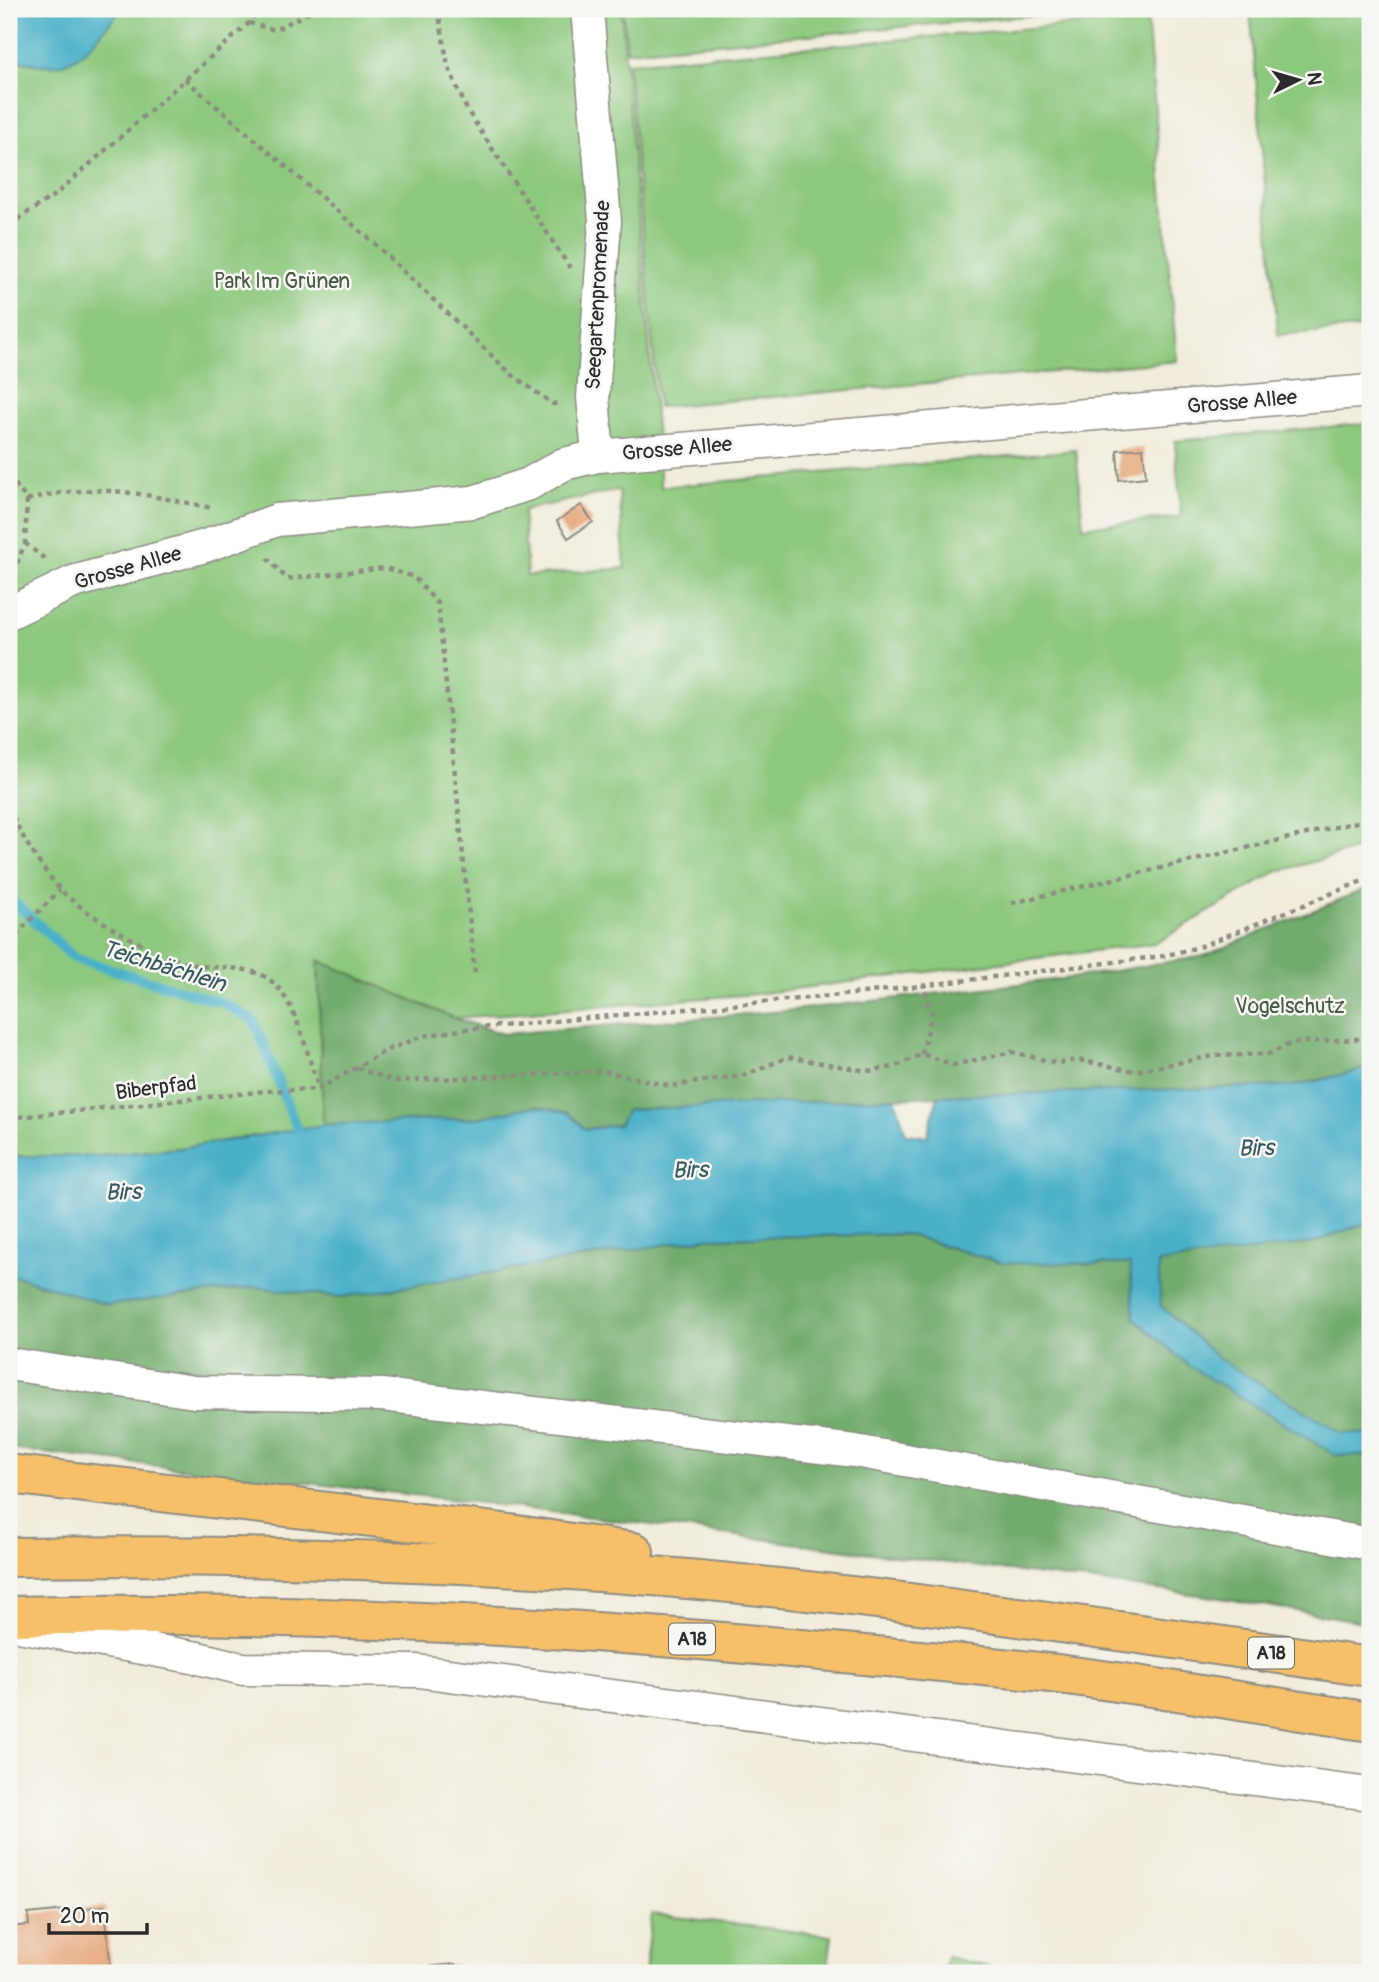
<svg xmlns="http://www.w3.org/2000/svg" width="1379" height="1982" viewBox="0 0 1379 1982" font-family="Pangolin,sans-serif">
<rect width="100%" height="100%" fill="#f6f6f2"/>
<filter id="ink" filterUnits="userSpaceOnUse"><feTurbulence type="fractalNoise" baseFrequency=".0143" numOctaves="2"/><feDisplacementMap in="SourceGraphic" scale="14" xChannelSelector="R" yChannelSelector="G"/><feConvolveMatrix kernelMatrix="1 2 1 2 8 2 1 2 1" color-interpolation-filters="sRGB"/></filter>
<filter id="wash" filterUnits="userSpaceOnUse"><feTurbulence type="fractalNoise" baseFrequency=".00686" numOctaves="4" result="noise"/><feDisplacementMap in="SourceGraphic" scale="28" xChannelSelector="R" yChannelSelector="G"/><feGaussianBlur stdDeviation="1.57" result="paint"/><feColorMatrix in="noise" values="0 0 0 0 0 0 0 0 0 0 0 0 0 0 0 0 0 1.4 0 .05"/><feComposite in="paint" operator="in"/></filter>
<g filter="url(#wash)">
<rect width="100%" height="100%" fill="#f1ecdb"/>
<g fill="#8cc87d" stroke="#5c7a54" stroke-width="2" fill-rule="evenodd">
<path d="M9,9H621L661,487L1076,450L1083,527L1181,517L1175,441L1370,423V846L1276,872L1156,943L755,994L454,1018L318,960L323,1125L181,1148L99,1156H9ZM619,490L625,568L527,576L523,510Z"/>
<path d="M623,9H1105L627,51Z"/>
<path d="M1250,9H1370V327L1278,335Z"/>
<path d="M1147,18L1177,361L658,407L628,63Z"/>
<path d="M652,1914L832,1936L827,1973H645Z"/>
<path d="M947,1957L1015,1973H943Z"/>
</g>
<g fill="#71ac6c" stroke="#4e6c4c" stroke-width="2">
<path d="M1370,887V1068L1294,1086L938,1096L628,1110L619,1125L585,1129L568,1113L535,1106L476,1118L323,1125L318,960L454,1018L503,1034L785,1011L1071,978L1204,956Z"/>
<path d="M1370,1221V1623L1214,1597L465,1501L9,1449V1274L108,1305L254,1287L342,1297L704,1238L906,1234L1002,1263Z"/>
</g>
<g fill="#49b0c8" stroke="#3a6e7a" stroke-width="2">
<path d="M9,9H121C106,26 88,55 65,63C49,69 24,62 9,59Z"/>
<path d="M1370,1068V1221L1312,1243L1158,1263L1161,1306L1218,1358L1342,1433L1370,1434V1456L1335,1455L1189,1366L1134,1318L1130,1264L1002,1263L906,1234L705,1238L342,1297L254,1287L108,1305L9,1274V1156H100L181,1148L323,1125L476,1118L535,1106L568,1113L585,1129L619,1125L627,1110L895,1098L906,1134L927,1136L938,1096L1294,1086Z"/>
</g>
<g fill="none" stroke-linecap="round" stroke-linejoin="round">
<path stroke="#49b0c8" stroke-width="10" d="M9,897L74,958L223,1003L254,1021L297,1129"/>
</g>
<g id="blocks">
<g fill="#e5a375">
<path d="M1143,448L1146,477L1119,480L1117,450Z"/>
<path d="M581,505L593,522L568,538L557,521Z"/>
<path d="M105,1906L111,1973H9V1927L29,1925L28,1914Z"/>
<path d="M455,1964L456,1973H386V1971Z"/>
<path d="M297,1968L298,1973H265V1971Z"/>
</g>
</g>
</g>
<g filter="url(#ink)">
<use href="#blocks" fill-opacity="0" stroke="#8e8c83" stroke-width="2"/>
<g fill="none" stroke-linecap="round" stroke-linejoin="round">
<defs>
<g id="minor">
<path d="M587,9L605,221L593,397L598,456"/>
<path d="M9,613L73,582L205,546L277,520L473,502L529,484L564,464L598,456L1370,391"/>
<path d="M9,1364L194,1392L382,1395L855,1451L1370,1544"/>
<path d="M24,1627L198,1658L243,1669L418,1671L1370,1794"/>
</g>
<g id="highway">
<path d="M9,1474L496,1532L634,1552"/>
<path d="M9,1557C215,1554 421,1559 627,1574C876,1593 1123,1632 1370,1667"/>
<path d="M9,1616C284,1610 558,1625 832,1652C907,1659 983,1665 1058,1674C1162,1687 1266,1706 1370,1722"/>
</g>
</defs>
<use href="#minor" stroke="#8e8c83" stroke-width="35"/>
<use href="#highway" stroke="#8e8c83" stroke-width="42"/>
<g stroke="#8e8c83" stroke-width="4.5" stroke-dasharray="5 5" stroke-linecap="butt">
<path d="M438,9L448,66L467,110L570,268"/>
<path d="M249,23L275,30L315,9"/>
<path d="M185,79L374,243L511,374L553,404L561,402"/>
<path d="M9,225L56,194L249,23L259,9"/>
<path d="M9,476L27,500L25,543L12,576"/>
<path d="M27,500C98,481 141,494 212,508"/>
<path d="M25,543L46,560"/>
<path d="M267,558L287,579L385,568L414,577L438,604L475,975"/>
<path d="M9,808C21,836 39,865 59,888C79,912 156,955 186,963C219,972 257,960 280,990C300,1016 308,1058 319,1089"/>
<path d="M1012,903L1370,819"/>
<path d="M9,942L60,890"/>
<path d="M922,1054L932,1014L923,985"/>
<path d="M357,1068L395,1081L604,1071L671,1086L746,1075L788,1057L867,1071L894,1067L922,1054L953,1065L1012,1052L1057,1063L1078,1060L1135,1071L1213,1056L1269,1054L1292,1043L1370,1038"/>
<path d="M9,1118L266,1091L319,1089L387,1050L423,1036L467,1029L863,993L1163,956L1199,947L1370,878"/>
</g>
<use href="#minor" stroke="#fff" stroke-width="32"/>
<use href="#highway" stroke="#f6c06b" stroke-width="38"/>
</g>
</g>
<g text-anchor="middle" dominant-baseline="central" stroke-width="5" stroke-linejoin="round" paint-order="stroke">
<g fill="#f6f6f2" stroke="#686867" stroke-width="2">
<rect x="669" y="1623.5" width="46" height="31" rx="5"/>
<rect x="1248" y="1637.5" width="46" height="31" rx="5"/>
</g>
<g font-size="19" font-weight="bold" fill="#2b2b2b">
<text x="692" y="1639">A18</text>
<text x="1271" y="1653">A18</text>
</g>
<g font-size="21" fill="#485a44" stroke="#f6f6f2">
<text x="282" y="281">Park Im Grünen</text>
<text x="1290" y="1006">Vogelschutz</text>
</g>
<g font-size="21" fill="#2b2b2b" stroke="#f6f6f2">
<text transform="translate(598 295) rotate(-87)">Seegartenpromenade</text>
<text transform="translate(1242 402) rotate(-5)">Grosse Allee</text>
<text transform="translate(677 449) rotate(-5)">Grosse Allee</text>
<text transform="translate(128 568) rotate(-16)">Grosse Allee</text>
<text transform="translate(156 1088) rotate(-7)">Biberpfad</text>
</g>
<g font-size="23" font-style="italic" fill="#365a62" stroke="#f6f6f2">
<text transform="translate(164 966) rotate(17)">Teichbächlein</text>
<text transform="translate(1256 1148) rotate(-2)">Birs</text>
<text transform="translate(690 1170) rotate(-2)">Birs</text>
<text transform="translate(123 1192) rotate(-2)">Birs</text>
</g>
</g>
<rect width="1379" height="1982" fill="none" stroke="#f6f6f2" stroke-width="35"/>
<g transform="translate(1298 80) rotate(85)" stroke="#f6f6f2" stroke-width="5" paint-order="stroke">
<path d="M0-5L12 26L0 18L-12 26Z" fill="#2b2b2b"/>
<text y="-10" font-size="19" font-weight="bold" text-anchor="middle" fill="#2b2b2b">N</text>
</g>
<path d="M49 1923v10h98v-10" fill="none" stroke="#2b2b2b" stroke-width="3.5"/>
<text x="60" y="1923" font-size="21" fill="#2b2b2b" stroke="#f6f6f2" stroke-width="5" paint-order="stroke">20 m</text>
</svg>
